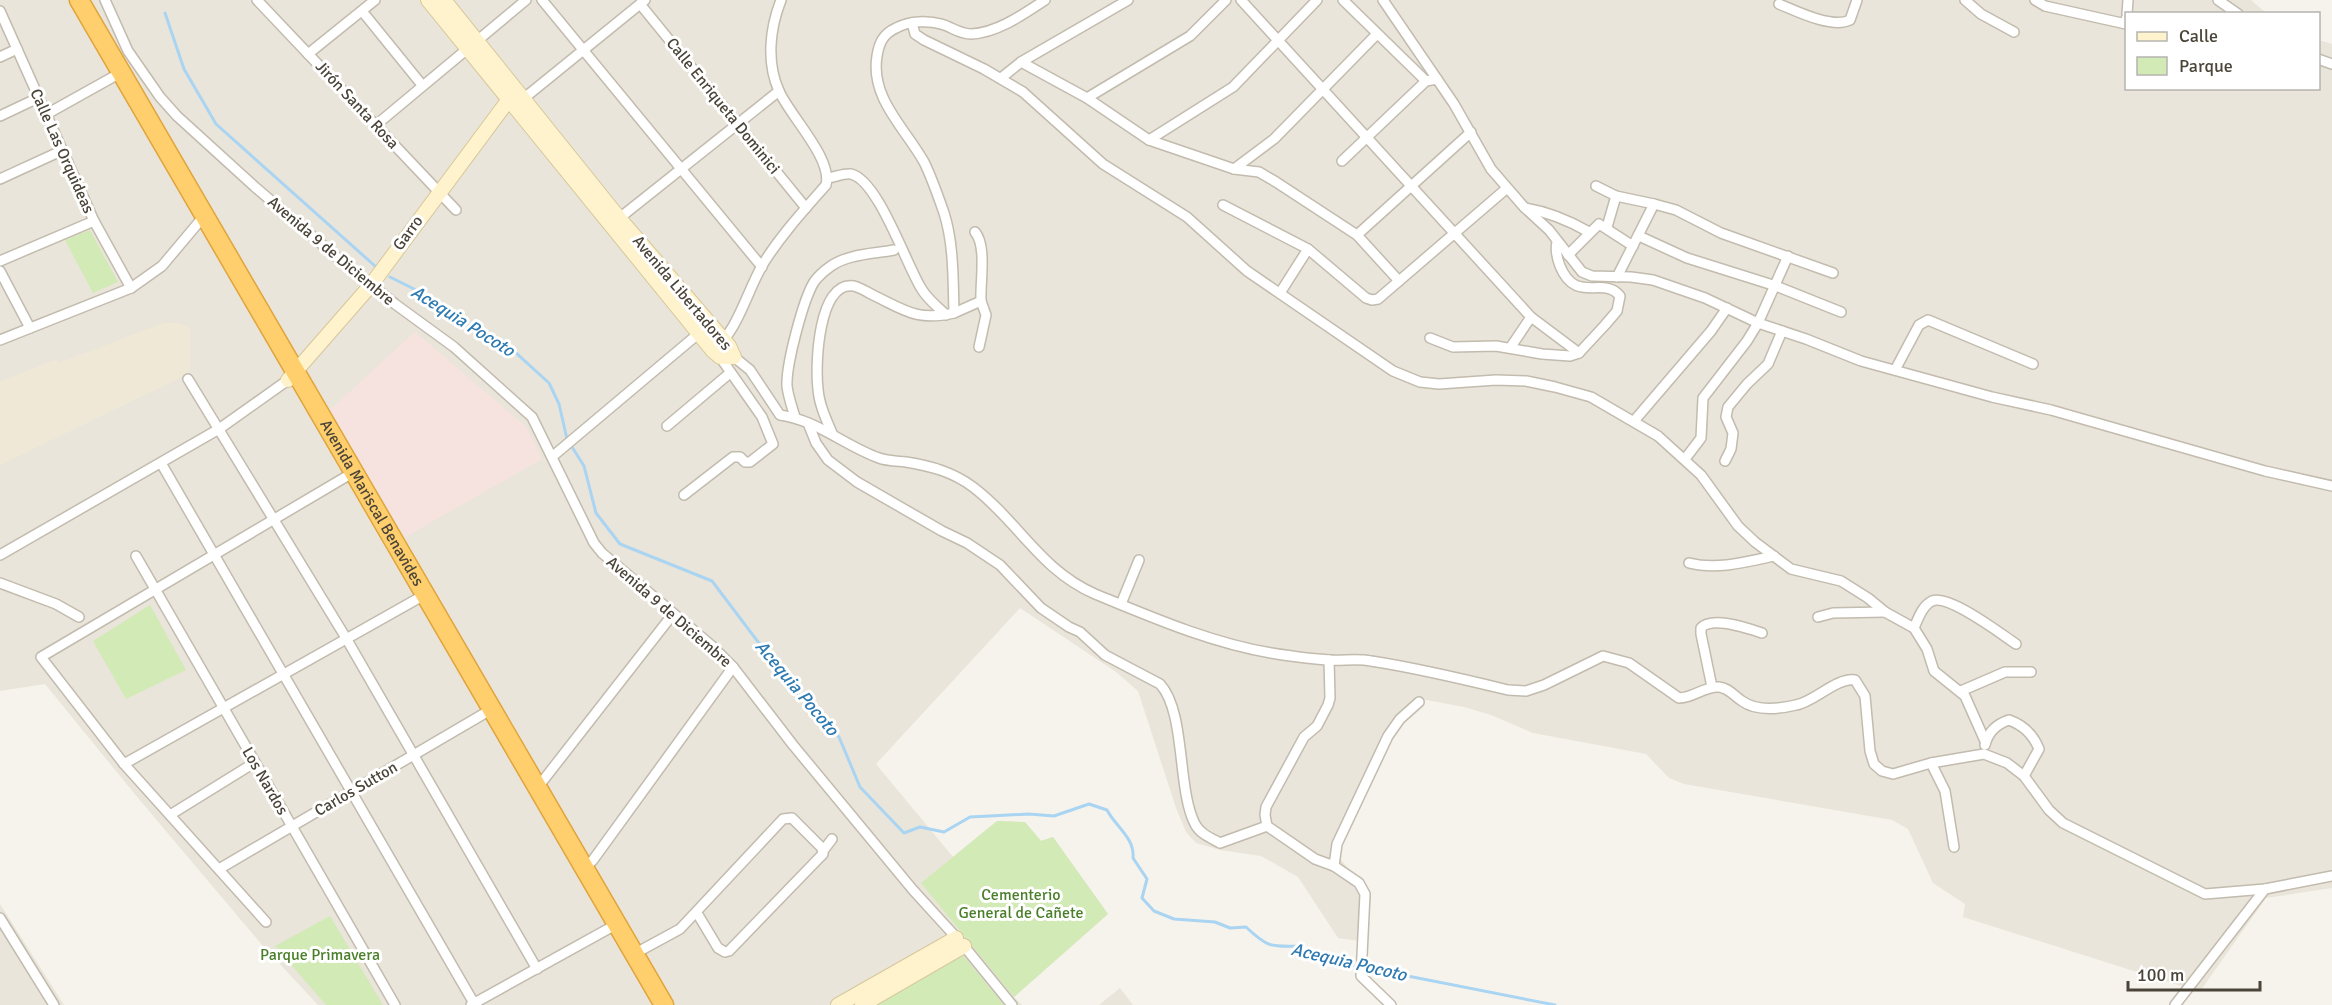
<svg xmlns="http://www.w3.org/2000/svg" width="2332" height="1005" viewBox="0 0 2332 1005" font-family="Signika,sans-serif">
<rect width="100%" height="100%" fill="#f6f3ec"/>
<g fill="#eae5da">
<path d="M0,0H2251L2266,13L2126,14V88H2318L2319,40L2332,44V888L2266,898L2201,990L2178,985L1963,917L1965,904L1933,883L1908,829L1892,820L1684,784L1669,778L1646,754L1533,733L1491,715L1464,707L1421,699L1390,727L1338,835L1339,857L1371,897L1366,942L1338,938L1298,877L1261,856L1220,850L1196,843L1186,832L1176,808L1138,691L1116,672L1020,608L876,764L953,857L997,821L1025,822L1041,841L1053,837L1108,914L1014,997L1022,1005H318L263,946L138,798L45,684L0,691Z"/>
<path d="M0,904L64,1005H0Z"/>
<path d="M1120,988L1133,1005H1099Z"/>
</g>
<path fill="#efe8d6" d="M164,323H178L190,328V373L0,465V382L57,359L59,363Z"/>
<path fill="#f6e3e0" d="M415,332L526,427L542,459L405,537L330,410Z"/>
<g fill="#d2eab5">
<path d="M90,230L118,282L93,293L65,240Z"/>
<path d="M150,605L186,670L126,699L93,641Z"/>
<path d="M997,821L1025,822L1041,841L1053,837L1108,914L1014,997L921,883Z"/>
<path d="M330,916L383,1005H326L275,946Z"/>
<path d="M962,954L1004,1005H874Z"/>
</g>
<g fill="none" stroke-linecap="round" stroke-linejoin="round">
<g stroke="#a9d4f2" stroke-width="3">
<path d="M165,13L184,69L216,124L375,266"/>
<path d="M390,277L424,294L466,324L504,342L549,383L559,404L567,439L584,466L596,513L620,544L712,581L796,692L839,737L860,787L904,833L920,827L944,832L970,817L1029,814L1054,816L1089,804L1107,810C1115,826 1135,838 1133,858L1147,879L1142,898L1154,911L1174,919L1215,922L1230,928L1246,927C1267,947 1270,947 1299,946L1302,953L1321,959L1555,1005"/>
</g>
<defs>
<g id="street">
<path d="M105,0L128,51L160,97L177,116L255,187L339,259L395,304L454,347L532,417L594,543L602,553L712,646L733,667L793,745L913,890L964,946L1012,1005"/>
<path d="M257,0L456,210"/>
<path d="M542,0L762,267"/>
<path d="M1241,0L1531,317L1579,353"/>
<path d="M1343,0L1426,81"/>
<path d="M1383,0L1454,104L1491,169L1524,207L1549,230L1582,272L1592,276L1631,277L1653,280L1705,298L1758,323L1806,339L1861,361L1992,397L2051,410L2265,471L2332,486"/>
<path d="M1965,0L1981,14L2014,32"/>
<path d="M2035,0L2045,6L2126,24V19"/>
<path d="M2218,0L2238,14"/>
<path d="M640,4L806,208"/>
<path d="M1779,4C1796,11 1832,29 1850,20L1857,0"/>
<path d="M0,11L94,221L131,288"/>
<path d="M362,11L422,85"/>
<path d="M2127,14L2128,0"/>
<path d="M912,23L915,34L924,40L984,69L1023,92L1103,164L1187,217L1247,271L1393,371L1420,382L1439,384L1496,380L1526,381L1555,387L1591,397L1658,436L1701,475L1738,526L1755,542L1791,569L1841,581L1868,598L1885,612L1914,628L1927,649L1934,671L1965,696L1985,741"/>
<path d="M308,54L375,0"/>
<path d="M0,57L17,49"/>
<path d="M2318,59L2332,64"/>
<path d="M1021,62L1087,98L1149,140L1234,169L1259,172L1276,182L1357,235L1399,281"/>
<path d="M1001,78L1021,62L1128,0"/>
<path d="M1087,98L1190,36L1226,0"/>
<path d="M523,99L645,0"/>
<path d="M45,115L122,72"/>
<path d="M0,116L38,98"/>
<path d="M376,125L526,0"/>
<path d="M1149,140L1233,87L1317,0"/>
<path d="M1342,161L1426,81L1437,79"/>
<path d="M1234,169L1274,139L1377,34"/>
<path d="M828,178C835,177 844,173 851,174C878,180 906,264 921,288C927,299 937,306 946,315"/>
<path d="M0,179L61,151"/>
<path d="M1596,186L1616,196L1654,204"/>
<path d="M1223,205L1308,249L1366,298L1372,300L1378,299L1506,189"/>
<path d="M1525,208C1549,212 1568,220 1589,232"/>
<path d="M617,220L779,91"/>
<path d="M1607,227L1616,196"/>
<path d="M1357,235L1471,132"/>
<path d="M1639,236L1687,258L1776,286L1841,312"/>
<path d="M1568,255L1599,224L1633,246"/>
<path d="M0,261L94,221"/>
<path d="M0,271L30,328"/>
<path d="M1617,277L1654,204L1676,210L1721,233L1833,273"/>
<path d="M1280,293L1308,249"/>
<path d="M954,313L981,301C980,282 987,246 975,232"/>
<path d="M1430,338L1453,347L1496,346L1542,354L1570,356L1579,353L1605,325L1617,311L1620,296C1603,275 1576,305 1560,266C1557,258 1555,250 1557,242"/>
<path d="M0,340L131,288L162,266L204,216"/>
<path d="M979,347L986,315L981,301"/>
<path d="M1510,348L1531,317"/>
<path d="M713,351C739,329 746,293 763,264C781,235 804,210 826,185C833,159 790,116 779,91C766,62 770,28 781,0"/>
<path d="M734,357L750,370L780,415C817,420 845,446 879,458C887,461 897,461 906,462C931,466 953,472 973,487C1018,521 1040,570 1095,594C1151,617 1211,643 1271,653C1290,656 1311,659 1330,660C1343,661 1357,658 1371,661C1417,668 1463,679 1508,690L1526,691L1544,685L1603,656L1629,663L1679,698C1693,698 1705,686 1719,687C1729,688 1734,696 1742,701C1757,712 1779,709 1796,705C1814,702 1837,677 1855,680L1865,696L1870,751L1874,764L1882,771L1893,774L1931,763L1984,754L2007,763L2024,776L2049,810L2063,823L2205,894L2265,889L2332,876"/>
<path d="M1895,370L1919,325L1928,320L2033,364"/>
<path d="M188,379L346,638L537,969"/>
<path d="M795,417C792,407 788,396 787,386C786,365 803,300 814,282C819,275 824,271 831,266C848,254 873,254 894,250"/>
<path d="M1634,421L1711,331L1727,308"/>
<path d="M808,423L816,443L828,460L857,482L942,531L967,543L1000,565L1041,608L1069,627L1080,632L1105,655L1160,684C1186,712 1177,790 1195,824C1200,834 1211,838 1220,843L1267,826"/>
<path d="M667,426L730,373"/>
<path d="M832,433C826,419 819,404 818,389C815,366 818,280 854,286C861,288 869,293 875,296C906,311 917,321 954,313C953,281 954,244 944,213C938,196 932,178 924,162C905,128 870,98 877,56C879,43 883,34 896,28C909,21 927,20 941,24C952,27 959,34 971,34C997,33 1024,14 1045,0"/>
<path d="M553,456L698,334"/>
<path d="M1685,459L1701,438L1703,398L1747,341L1758,323L1788,256"/>
<path d="M1725,461L1731,449L1733,433L1726,417L1728,407L1747,384L1768,364L1782,331"/>
<path d="M161,463L475,1005"/>
<path d="M684,495L733,457H740L745,462H750L773,444L762,417L720,357"/>
<path d="M0,555L219,429L288,380"/>
<path d="M136,556L395,1005"/>
<path d="M1689,563C1717,570 1746,562 1774,556"/>
<path d="M0,583L56,604L79,617"/>
<path d="M1121,604L1139,560"/>
<path d="M1818,617L1833,613L1885,612"/>
<path d="M1914,628C1918,619 1922,606 1932,601C1949,594 2001,634 2016,644"/>
<path d="M1329,660L1330,698L1328,705L1317,726L1304,737L1266,807L1265,815L1267,826L1315,859L1334,866"/>
<path d="M1712,687L1701,634V628C1712,616 1747,628 1762,633"/>
<path d="M1961,691L2005,672H2031"/>
<path d="M1985,745C1988,732 1997,724 2009,720C2023,725 2033,734 2039,749L2024,776"/>
<path d="M1931,763L1945,791L1954,847"/>
<path d="M124,764L426,594"/>
<path d="M538,787L673,614"/>
<path d="M170,815L254,763"/>
<path d="M823,851L832,839"/>
<path d="M585,868L593,860L733,667"/>
<path d="M219,869L492,709"/>
<path d="M0,918L54,1005"/>
<path d="M266,922L124,764L41,657L354,472"/>
<path d="M634,954L680,929L783,819L792,818L822,848L823,854L819,858L729,951L725,952L718,948L697,913"/>
<path d="M471,1005L617,924"/>
<path d="M1391,1005L1361,976L1365,894L1359,883L1334,866L1337,844L1388,736L1400,719L1419,702"/>
<path d="M2175,1005L2265,889"/>
</g>
<g id="secondary">
<path d="M428,0L713,351L720,357H734L729,346L619,218L444,0"/>
<path d="M288,380L371,285L513,94"/>
<path d="M838,1005L956,938"/>
<path d="M862,1005L964,946"/>
</g>
<g id="highway">
<path id="s1" d="M79,0L664,1005"/>
</g>
</defs>
<use href="#street" stroke="#c2bbae" stroke-width="12"/>
<use href="#secondary" stroke="#d6c79b" stroke-width="16"/>
<use href="#highway" stroke="#e0a43c" stroke-width="21"/>
<use href="#street" stroke="#fff" stroke-width="9"/>
<use href="#secondary" stroke="#fff3cd" stroke-width="14"/>
<use href="#highway" stroke="#ffcf6e" stroke-width="18"/>
</g>
<g text-anchor="middle" dominant-baseline="central" stroke-width="6" stroke-linejoin="round" paint-order="stroke">
<g font-size="16" fill="#4b4439" stroke="#fff">
<text transform="translate(357 105) rotate(47)">Jirón Santa Rosa</text>
<text transform="translate(723 106) rotate(51)">Calle Enriqueta Dominici</text>
<text transform="translate(62 151) rotate(66)">Calle Las Orquideas</text>
<text transform="translate(408 233) rotate(-54)">Garro</text>
<text transform="translate(331 251) rotate(40)">Avenida 9 de Diciembre</text>
<text transform="translate(682 293) rotate(50)">Avenida Libertadores</text>
<text stroke="none"><textPath href="#s1" startOffset="582">Avenida Mariscal Benavides</textPath></text>
<text transform="translate(669 612) rotate(41)">Avenida 9 de Diciembre</text>
<text transform="translate(265 781) rotate(60)">Los Nardos</text>
<text transform="translate(356 789) rotate(-30)">Carlos Sutton</text>
</g>
<g font-size="16" fill="#4a7f2a" stroke="#fff">
<text x="1021" y="895">Cementerio<tspan x="1021" dy="18">General de Cañete</tspan></text>
<text x="320" y="955">Parque Primavera</text>
</g>
<g font-size="18" font-style="italic" fill="#2e7ab2" stroke="#fff">
<text transform="translate(463 321) rotate(32)">Acequia Pocoto</text>
<text transform="translate(797 688) rotate(50)">Acequia Pocoto</text>
<text transform="translate(1349 962) rotate(13)">Acequia Pocoto</text>
</g>
</g>
<rect x="2125" y="12" width="195" height="78" fill="#ffffff" stroke="#b7b4b0" stroke-width="1.5"/>
<rect x="2137" y="32" width="30" height="9" fill="#fff3cd" stroke="#b7b4b0" stroke-width="1.5"/>
<text x="2179" y="42" font-size="18" fill="#4b4439">Calle</text>
<rect x="2137" y="57" width="30" height="18" fill="#d2eab5" stroke="#b7b4b0" stroke-width="1.5"/>
<text x="2179" y="72" font-size="18" fill="#4b4439">Parque</text>
<path d="M2128 981v9h132v-9" fill="none" stroke="#4b4439" stroke-width="3"/>
<text x="2137" y="981" font-size="18" fill="#4b4439" stroke="#ffffff" stroke-width="4.5" paint-order="stroke">100 m</text>
</svg>
